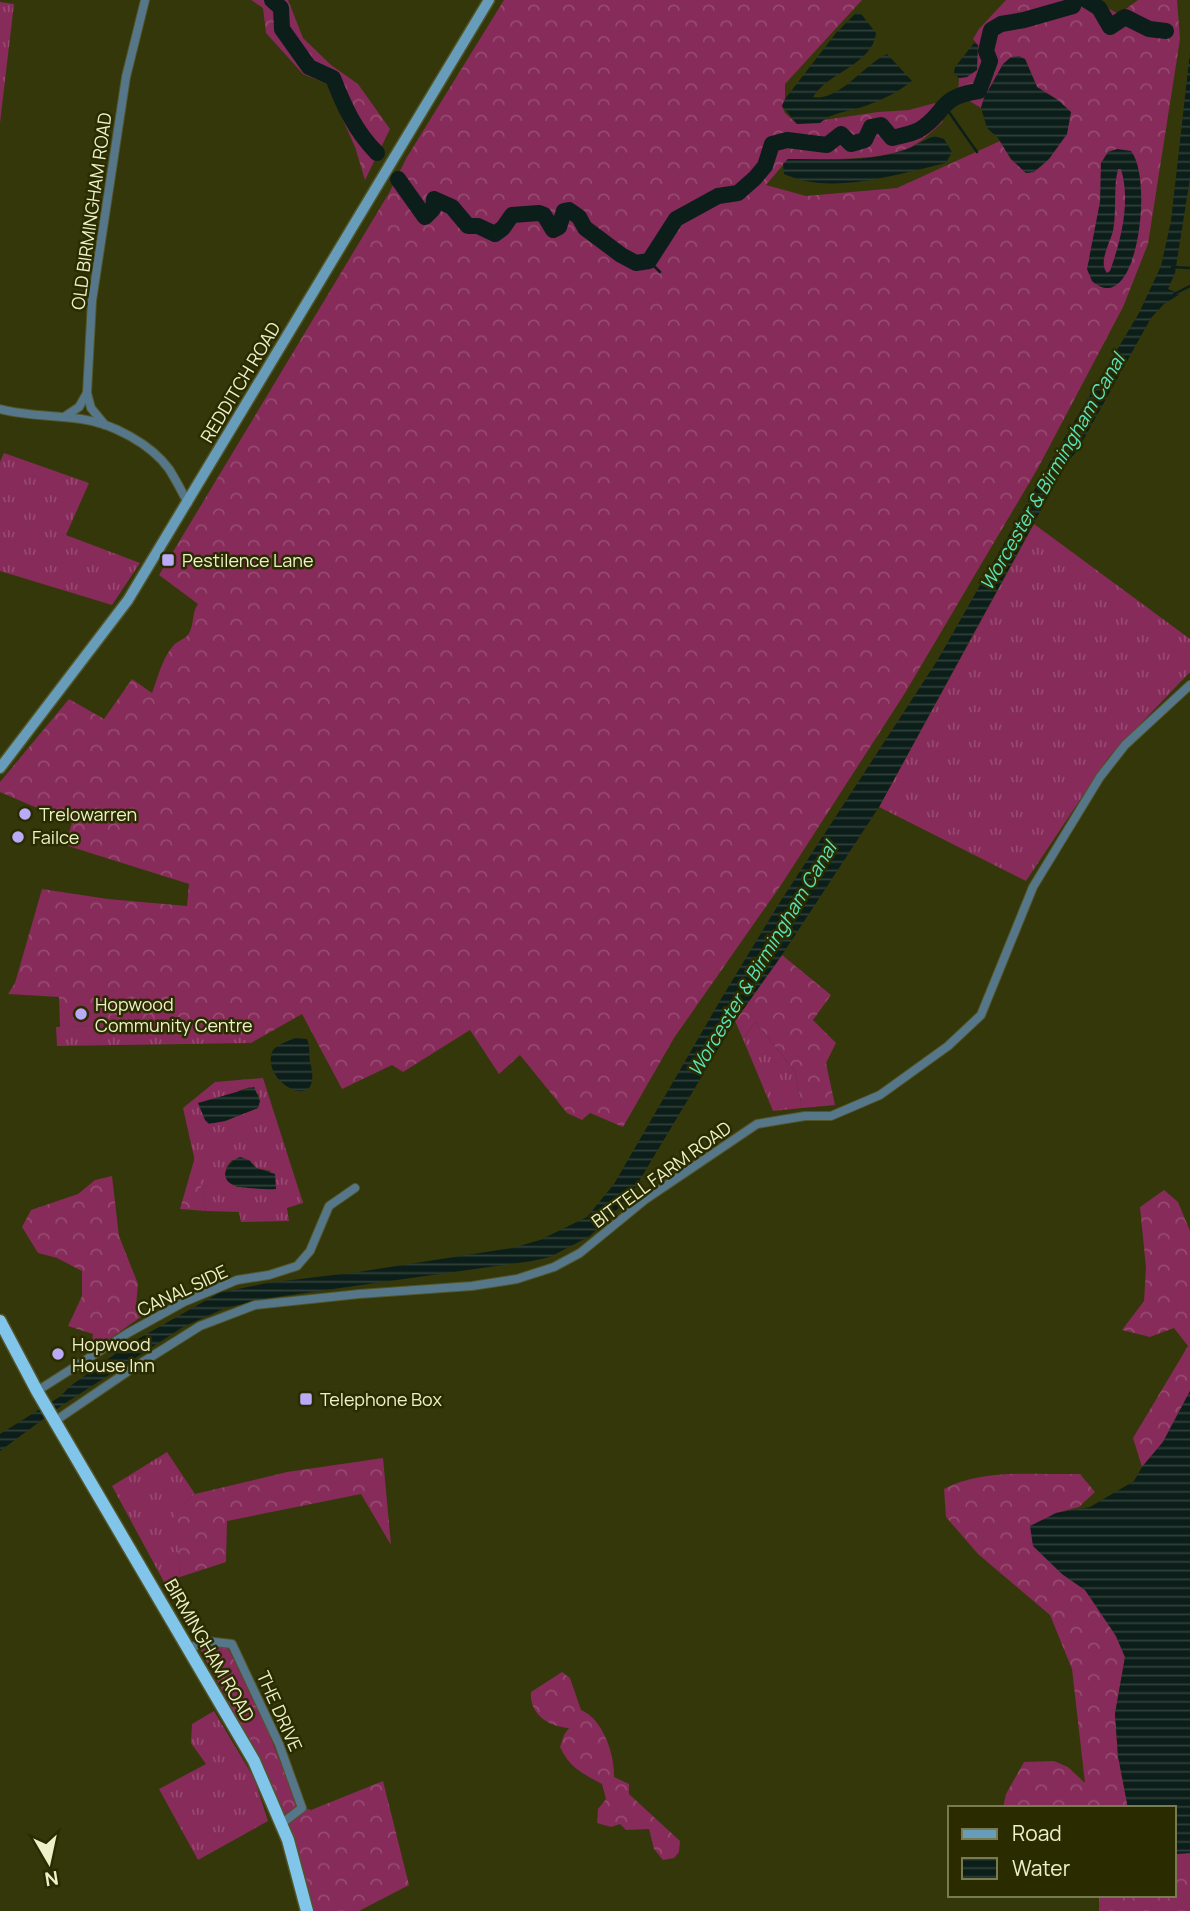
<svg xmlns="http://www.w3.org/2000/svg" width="1190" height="1911" viewBox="0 0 1190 1911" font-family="Manrope,sans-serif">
<defs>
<pattern id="grass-tufts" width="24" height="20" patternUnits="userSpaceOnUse" patternTransform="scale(1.75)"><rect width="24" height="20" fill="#862b5a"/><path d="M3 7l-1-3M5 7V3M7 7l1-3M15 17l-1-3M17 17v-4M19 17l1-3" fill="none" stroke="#974a70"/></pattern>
<pattern id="forest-crowns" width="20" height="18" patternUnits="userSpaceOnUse" patternTransform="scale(1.75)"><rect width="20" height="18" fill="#862b5a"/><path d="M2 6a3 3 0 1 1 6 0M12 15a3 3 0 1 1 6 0" fill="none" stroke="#974a70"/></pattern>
<pattern id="water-rules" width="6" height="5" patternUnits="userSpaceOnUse" patternTransform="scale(1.75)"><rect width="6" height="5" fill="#0c1e19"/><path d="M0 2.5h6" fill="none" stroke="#303f39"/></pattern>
</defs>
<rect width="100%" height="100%" fill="#34370a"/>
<g fill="url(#grass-tufts)" fill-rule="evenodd">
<path d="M0,2L14,4L0,123Z"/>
<path d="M4,453L89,483L66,535L140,563L112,605L0,571V462Z"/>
<path d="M1034,524L1190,639V672L1108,758L1026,881L879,807Z"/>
<path d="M755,1022L795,1071L802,1108L773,1111L743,1039Z"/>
<path d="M220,1026L251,1043L57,1046L56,1027Z"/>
<path d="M263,1078L303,1203L287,1208L289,1221L241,1222L239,1212L206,1211L183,1108L215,1082ZM250,1087L259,1095L258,1108L225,1121L238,1091ZM232,1160H249L256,1168L271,1171L250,1187H237L225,1175L227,1166Z"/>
<path d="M167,1452L195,1494L176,1509L180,1577L164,1582L112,1486Z"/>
<path d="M214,1711L254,1778L268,1821L198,1860L159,1789L206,1764L191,1743L192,1724Z"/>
</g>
<g fill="url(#forest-crowns)">
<path d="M251,0H288L303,38L331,65L358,84L390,129L365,180L355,147L327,84L303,74L266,33L263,8Z"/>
<path d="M504,0H862L785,84V99L782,106L785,113L797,124L878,112L909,110L935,103L943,122C933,130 924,140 913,146C882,162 823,159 788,159L766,185L806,196L897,188L1000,141L1011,159L1026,173C1045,171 1055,147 1067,134L1037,87L1025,59L984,98L981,108L958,94L959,78L967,77L978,45L973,39L979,29L1006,0H1092L1119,14L1138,0H1177L1180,39L1148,244L1123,307L1038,468L905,693L781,885L674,1038L623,1127L590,1113L582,1120L567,1113L520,1055L499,1074L470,1030L403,1072L392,1065L342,1089L302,1014L251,1043L220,1026L60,1027L59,997L8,994L15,983L42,889L108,899L187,906L189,884L65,845L72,823L0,792V782L69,699L104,719L132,679L152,693C158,677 162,659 173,646C177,641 183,640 187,636C195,627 191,613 198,604L159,575L389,193L407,157Z"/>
<path d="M782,955L831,995L813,1020L836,1043L826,1063L835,1105L802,1108L795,1071L755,1022L743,1039L735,1021Z"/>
<path d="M195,1157L206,1211L180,1209Z"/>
<path d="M112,1176L119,1236L138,1284L136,1306L142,1316L91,1352L93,1334L68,1326L82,1296V1271L57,1258L38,1253L22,1227L31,1210L78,1194L95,1180Z"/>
<path d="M1164,1190L1178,1202L1190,1231V1391L1163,1442L1142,1467L1133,1438L1188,1346L1174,1328L1150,1337L1122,1330L1144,1301L1146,1268L1140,1207Z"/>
<path d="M383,1458L391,1545L361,1494L227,1521L226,1562L180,1577L175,1509L195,1494L287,1472Z"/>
<path d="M1080,1474L1095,1492L1079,1507L1056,1513L1062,1574L1085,1590L1099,1608L1116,1636L1125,1657L1115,1714L1118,1756L1128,1808H1003L1006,1794L1024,1762L1054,1761L1068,1767L1085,1783L1072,1669L1050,1615L978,1554L946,1517L944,1489C983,1468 1036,1475 1080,1474Z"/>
<path d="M208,1645L227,1646L267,1728L297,1805L311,1810L383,1781L409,1885L359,1911H314L290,1832L260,1761L200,1649Z"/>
<path d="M562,1672L570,1678L581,1710C603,1719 615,1755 614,1777L629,1784V1794L680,1841L679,1852L674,1858L663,1860L654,1849L649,1829L626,1830L620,1824L611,1827L597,1823L598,1809L606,1799L602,1784C582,1773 570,1768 560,1747L564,1735L569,1728C549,1727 529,1714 531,1692Z"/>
<path d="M1190,1853V1911H1099V1895H1174V1854Z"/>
</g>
<g fill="url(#water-rules)" fill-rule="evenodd">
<path d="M857,12L862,15L876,33C873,64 827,73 813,97C838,102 865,64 887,54L912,81C897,93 880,101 862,107C848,112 832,112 820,123L797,124L782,106L785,99L836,33Z"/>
<path d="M974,43L978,45L977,70L967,77L959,78L954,73L955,67Z"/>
<path d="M1190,52V178L1175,273L1168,289L1180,294L1164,304L1151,318L1077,451L1066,464L879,807L782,955L735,1021L629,1198L590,1236L550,1257L532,1261L269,1298L225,1308L183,1327L61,1406L0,1451V1434L61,1396L69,1387L129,1344L219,1293L267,1283L358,1272L512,1248L540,1240L587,1217L614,1184L721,999L780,902L937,661L1053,457L1057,455L1062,442L1139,313L1161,266L1171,221Z"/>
<path d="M1019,56L1025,59L1037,87L1058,100L1071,112L1067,134L1049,159L1034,172L1026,173L1011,159L998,138L987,128L981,108L984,98L1003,64L1011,57Z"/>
<path d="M935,136L944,139L952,152L946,163C898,174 831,196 784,174L783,164L788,159C827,159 872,163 910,148C918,144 926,139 935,136Z"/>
<path d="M1117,149L1131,151C1154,179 1137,321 1092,281L1087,269L1100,202L1101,163L1108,152ZM1118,169H1121C1131,202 1121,240 1110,271L1107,273C1098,262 1110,243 1113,231C1117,210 1113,188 1118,169Z"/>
<path d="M295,1038L307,1039C311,1048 308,1057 311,1066C322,1115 261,1083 272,1052C275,1045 288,1041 295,1038Z"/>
<path d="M254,1087L260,1101L258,1108L225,1121L209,1124L205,1120L198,1103Z"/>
<path d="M240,1157L249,1160L256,1168L275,1174L276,1189C270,1190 239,1188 233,1185C217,1177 229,1161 240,1157Z"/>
<path d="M1190,1391V1853L1174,1854V1808H1128L1118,1756L1115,1714L1125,1657L1116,1636L1085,1590L1062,1574L1033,1546L1030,1526L1056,1513L1090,1507L1134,1481L1142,1467L1163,1442Z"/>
</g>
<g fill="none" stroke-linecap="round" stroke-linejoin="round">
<g stroke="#0c1e19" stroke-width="2.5">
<path d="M944,105L977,152"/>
<path d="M649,261L660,272"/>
<path d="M1172,267L1190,268"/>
<path d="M1174,294L1190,286"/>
</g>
<g stroke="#0c1e19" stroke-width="16">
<path d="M272,0L281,8L282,29L309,67L333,78C344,106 355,131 377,153"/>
<path d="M1086,0L1099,8L1110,27L1125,17L1149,29L1166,31"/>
<path d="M398,179L425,217L433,209L434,199L452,207L468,226H478L495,234L503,228L512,215L539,213L544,215L553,230L559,227L564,211L569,210L579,217L585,228L621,255L636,263L649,261L676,219L718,196L738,193L755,178L765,166L772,144L787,140L827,145L841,134L851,144L865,140L871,127L881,125L892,138C900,136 911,134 919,130C947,113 937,97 979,91L990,61L986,51L991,30L1001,24L1024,20L1073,6L1075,0"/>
</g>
<defs>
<g id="minor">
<path d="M0,409C27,416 53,415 81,419C112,423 151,444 169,469C176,480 182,492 188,503"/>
<path d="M64,417L79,407L87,393"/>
<path d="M105,425L91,408L87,393L92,301L126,77L145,0"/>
<path d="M37,1391L128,1333L184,1302L237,1280L269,1275L297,1266L310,1251L329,1206L355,1188"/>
<path d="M55,1421L127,1372L200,1326L255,1305L359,1294L472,1286L517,1279L554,1267L580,1253L646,1199L757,1124L805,1116H831L880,1095L948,1046L981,1015L1033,887L1100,777L1125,745L1190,685"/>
<path d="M190,1648L206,1641L232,1644L279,1744L302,1808L281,1824"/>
</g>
<path id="secondary" d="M0,768L128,600L489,0"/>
<path id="trunk" d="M0,1321L37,1391L254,1761L288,1840L307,1911"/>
</defs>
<use href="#minor" stroke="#525529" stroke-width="10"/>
<use href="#secondary" stroke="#525529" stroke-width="13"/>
<use href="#trunk" stroke="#525529" stroke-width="15"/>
<use href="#minor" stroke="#567789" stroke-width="8"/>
<use href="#secondary" stroke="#679dba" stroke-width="10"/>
<use href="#trunk" stroke="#81c6ea" stroke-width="12"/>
</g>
<g fill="#b9abf7" stroke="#2a2c00" stroke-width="2.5">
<rect x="161" y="553" width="14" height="14" rx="3.5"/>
<circle cx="25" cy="814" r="7"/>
<circle cx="18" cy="837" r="7"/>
<circle cx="81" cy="1014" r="7"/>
<circle cx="58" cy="1354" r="7"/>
<rect x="299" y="1392" width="14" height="14" rx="3.5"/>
</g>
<g text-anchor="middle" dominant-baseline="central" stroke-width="5" stroke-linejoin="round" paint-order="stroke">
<g font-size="18" fill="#edf1c9" stroke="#2a2c00">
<text transform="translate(91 211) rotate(-82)">OLD BIRMINGHAM ROAD</text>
<text transform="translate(240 382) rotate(-59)">REDDITCH ROAD</text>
<text transform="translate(661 1174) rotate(-36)">BITTELL FARM ROAD</text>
<text transform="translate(182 1290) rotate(-25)">CANAL SIDE</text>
<text transform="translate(210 1650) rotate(60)">BIRMINGHAM ROAD</text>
<text transform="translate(280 1711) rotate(66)">THE DRIVE</text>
</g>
<g font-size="18" fill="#edf1c9" stroke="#2a2c00" text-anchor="start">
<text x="182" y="560">Pestilence Lane</text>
<text x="39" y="814">Trelowarren</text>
<text x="32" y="837">Failce</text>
<text x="95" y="1004">Hopwood<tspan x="95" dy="21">Community Centre</tspan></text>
<text x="72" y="1344">Hopwood<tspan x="72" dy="21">House Inn</tspan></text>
<text x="320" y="1399">Telephone Box</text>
</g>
<g font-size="19" font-style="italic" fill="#59e2bd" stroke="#2a2c00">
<text transform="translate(1052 472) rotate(-60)">Worcester &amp; Birmingham Canal</text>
<text transform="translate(762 959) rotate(-59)">Worcester &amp; Birmingham Canal</text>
</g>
</g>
<rect x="948" y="1806" width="228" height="91" fill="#2a2c00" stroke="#787b50" stroke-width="2"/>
<rect x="962" y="1829" width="35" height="10" fill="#679dba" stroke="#787b50" stroke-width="2"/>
<text x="1012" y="1841" font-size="21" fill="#edf1c9">Road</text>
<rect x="962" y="1858" width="35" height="21" fill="url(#water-rules)" stroke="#787b50" stroke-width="2"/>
<text x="1012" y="1876" font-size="21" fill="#edf1c9">Water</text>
<g transform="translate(49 1862) rotate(171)" stroke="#2a2c00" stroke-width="5" paint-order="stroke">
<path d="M0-5L12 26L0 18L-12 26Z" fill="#edf1c9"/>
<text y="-10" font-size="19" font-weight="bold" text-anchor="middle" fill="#edf1c9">N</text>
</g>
</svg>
